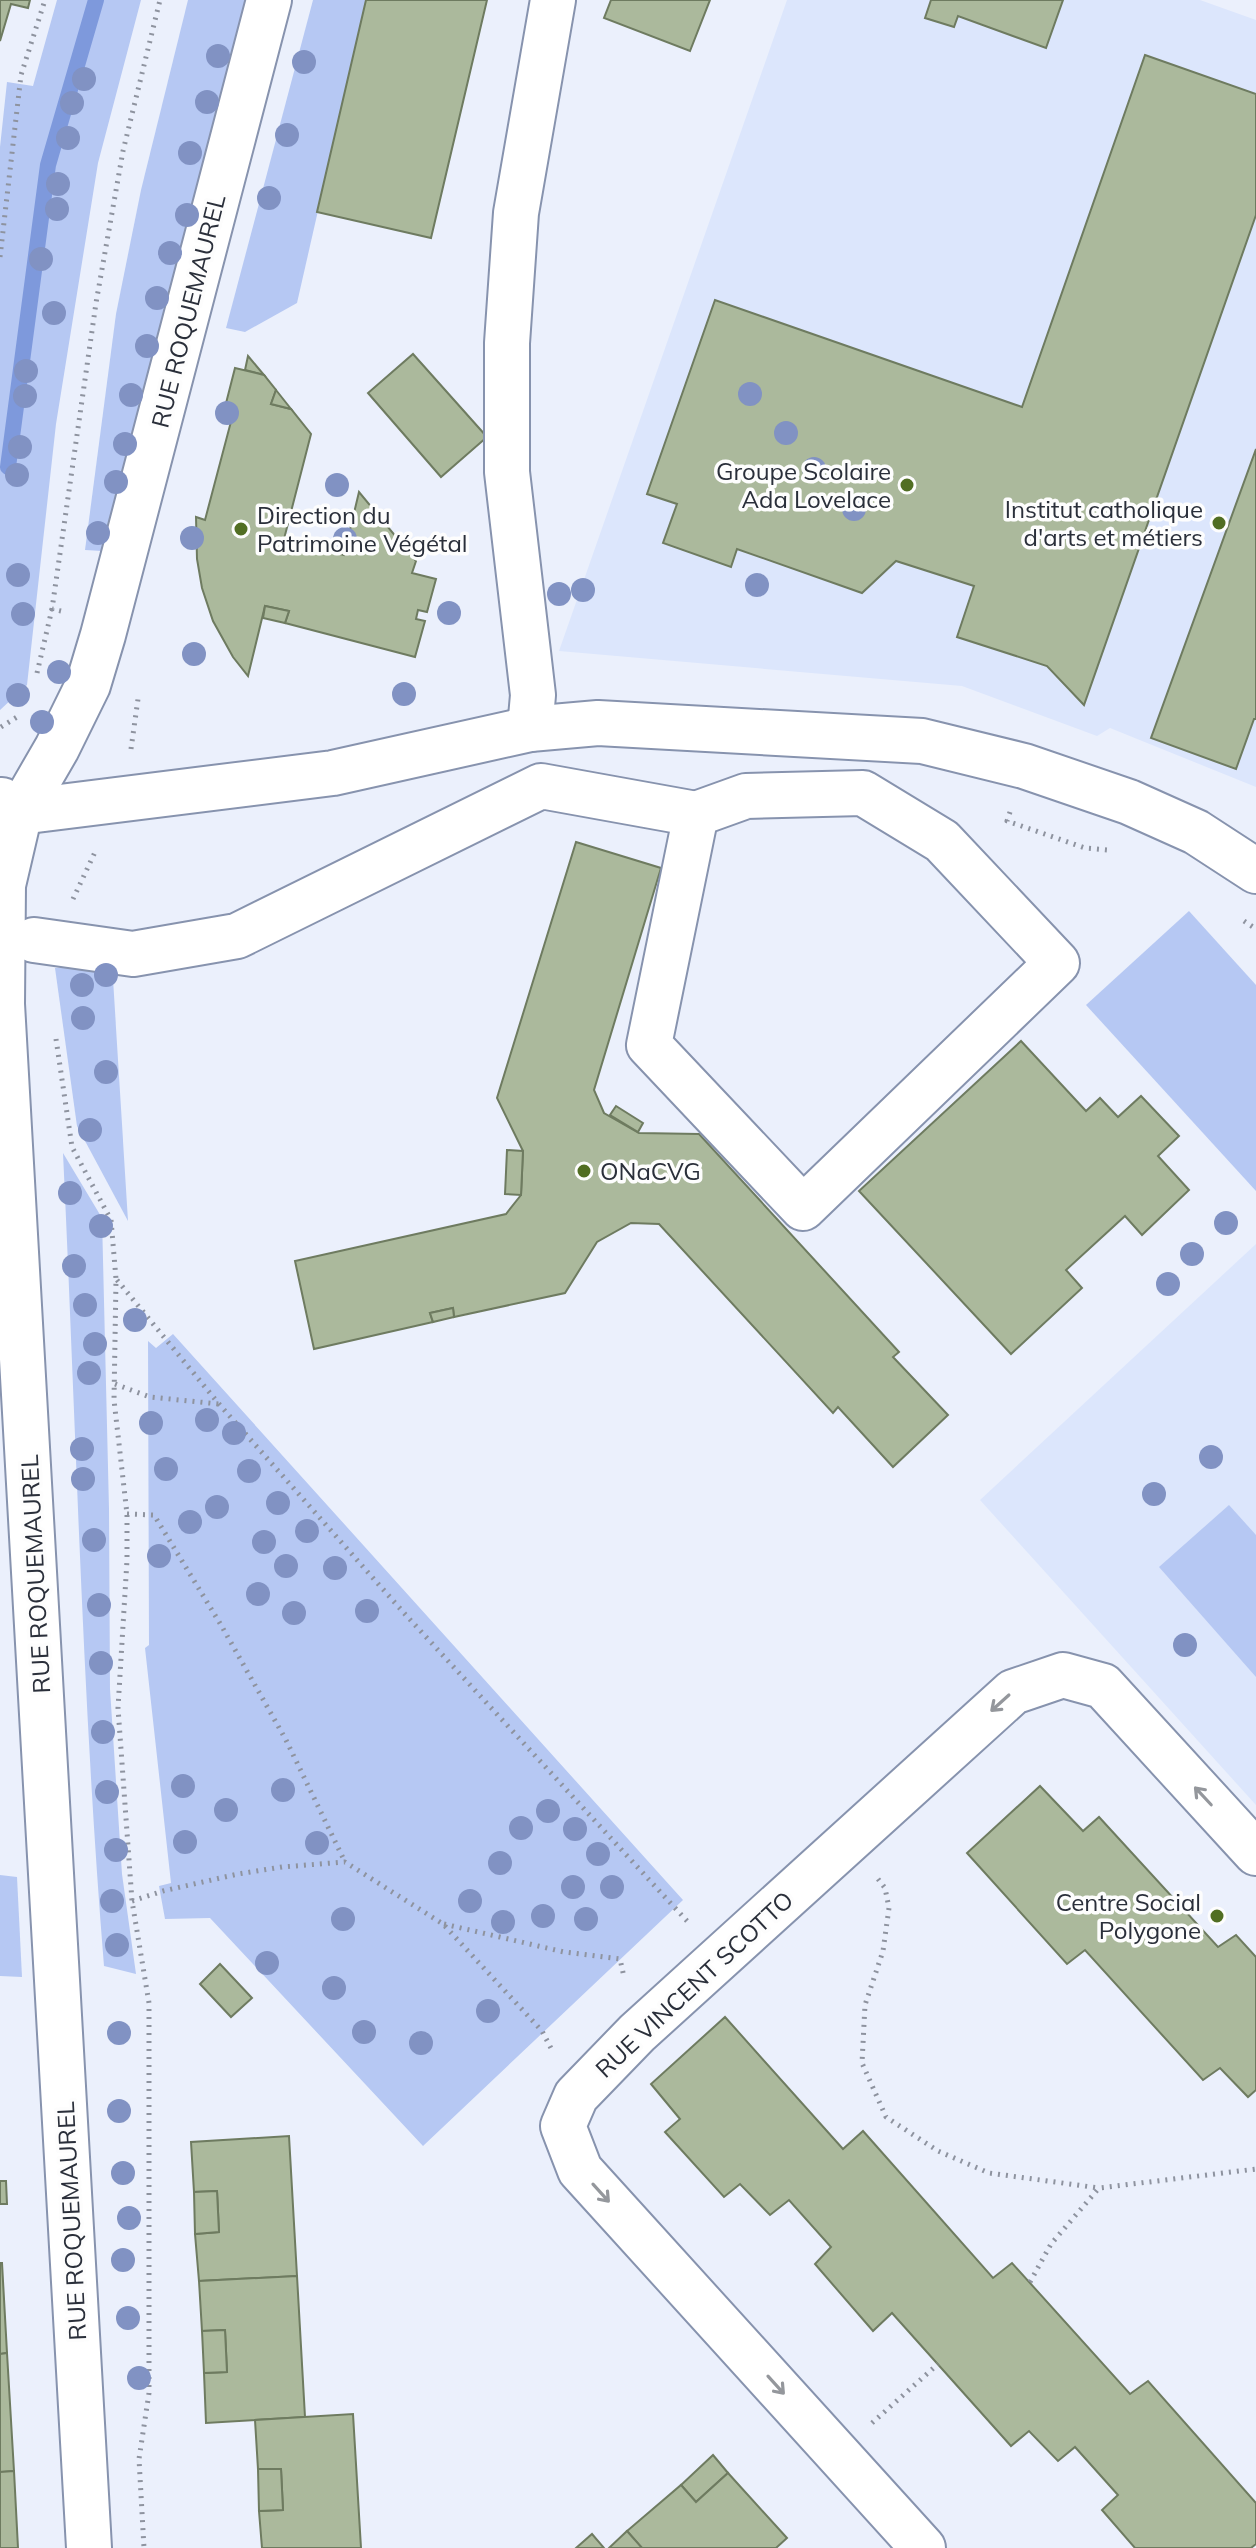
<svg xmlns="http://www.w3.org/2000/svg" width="1256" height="2548" viewBox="0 0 1256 2548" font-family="Mulish,sans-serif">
<rect width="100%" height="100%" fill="#ebf0fc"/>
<g fill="#dce6fc">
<path d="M787,0H1200L1256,20V787L1110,728L1097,736L962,686L559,651Z"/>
<path d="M1256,1244V1805L980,1500Z"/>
</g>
<g fill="#b6c8f3">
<path d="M57,0H141L98,163L56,424L27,685L0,710V147L7,82L33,86Z"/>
<path d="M188,0H245L102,551L85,550L116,314L141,190Z"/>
<path d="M313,0H366L297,303L245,332L226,328Z"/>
<path d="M1189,911L1256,985V1191L1086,1005Z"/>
<path d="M112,963L128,1221L77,1126L55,968Z"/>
<path d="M63,1153L102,1218L109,1509L110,1689L122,1874L136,1974L104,1966C82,1696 76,1424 63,1153Z"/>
<path d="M173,1334L683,1900L423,2146L210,1918L165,1919L159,1886L171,1883L145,1648L149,1645L148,1341L156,1348Z"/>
<path d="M1229,1505L1256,1535V1677L1159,1567Z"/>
<path d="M0,1875L17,1877L22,1977L0,1976Z"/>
</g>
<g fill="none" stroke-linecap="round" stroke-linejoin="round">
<path stroke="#7e99dc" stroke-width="16" d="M8,467L48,165L96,0"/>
</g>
<g fill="#abb99c" stroke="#6e7b60" stroke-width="2">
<path d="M0,0H30L28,8L11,4L0,41Z"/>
<path d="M366,0H487L431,238L317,212Z"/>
<path d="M611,0H710L690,51L604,18Z"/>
<path d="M931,0H1063L1046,48L958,16L954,27L925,18Z"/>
<path d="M1145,55L1256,94V215L1084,705L1047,666L957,637L974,586L896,561L862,593L737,549L731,567L663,543L677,504L647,494L715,300L1022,407Z"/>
<path d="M413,354L487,437L441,477L368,393Z"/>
<path d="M248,356L264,375L245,370Z"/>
<path d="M235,368L264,375L276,390L271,404L291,409L311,434L284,539L344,555L359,492L416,561L412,573L436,579L427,612L418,610L416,619L425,621L415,657L285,623L289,611L265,606L248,676L233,657L213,621L202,588L197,559L196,517L205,520L233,414L224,411Z"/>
<path d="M276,390L291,409L271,404Z"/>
<path d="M1256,449V719H1254L1236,769L1151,738Z"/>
<path d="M265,606L289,611L285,623L263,618Z"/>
<path d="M576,842L661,868L594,1090L604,1113L639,1133L699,1134L899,1352L893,1357L948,1415L893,1467L838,1407L833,1413L659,1224L631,1223L597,1242L565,1293L454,1317L453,1308L430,1313L433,1322L314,1349L295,1261L506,1214L521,1195L523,1151L497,1098Z"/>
<path d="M1021,1041L1086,1111L1100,1098L1118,1117L1141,1096L1179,1136L1158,1156L1189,1190L1142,1235L1125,1216L1066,1270L1082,1288L1011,1354L859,1191Z"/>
<path d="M616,1106L643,1123L638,1132L610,1115Z"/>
<path d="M507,1150L523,1151L521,1195L505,1194Z"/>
<path d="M453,1308L454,1317L433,1322L430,1313Z"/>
<path d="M1040,1786L1083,1831L1099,1817L1218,1947L1236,1935L1256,1957V2090L1248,2097L1220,2068L1203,2080L1085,1950L1067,1964L967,1853Z"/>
<path d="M220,1964L252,1998L231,2017L200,1984Z"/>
<path d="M725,2017L843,2149L863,2131L993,2278L1012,2263L1130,2394L1148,2381L1256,2503V2544L1251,2548H1135L1102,2510L1118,2495L1075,2447L1058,2461L1029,2431L1011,2446L892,2313L873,2331L815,2264L831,2247L789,2200L770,2215L740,2184L724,2197L665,2132L680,2119L651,2084Z"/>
<path d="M289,2136L297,2276L199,2281L195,2234L219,2232L217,2191L194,2192L191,2142Z"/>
<path d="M0,2181H6L7,2204H0Z"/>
<path d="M217,2191L219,2232L195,2234L194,2192Z"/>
<path d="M0,2263H2L7,2353L0,2354Z"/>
<path d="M297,2276L305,2417L206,2423L204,2373L227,2372L225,2330L202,2331L199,2281Z"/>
<path d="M225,2330L227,2372L204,2373L202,2331Z"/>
<path d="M7,2353L14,2471L0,2472V2354Z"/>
<path d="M353,2414L361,2548H262L259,2511L283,2510L281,2469H258L255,2420Z"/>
<path d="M713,2455L728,2473L696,2502L681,2485Z"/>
<path d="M258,2469H281L283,2510L259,2511Z"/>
<path d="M14,2471L18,2548H0V2472Z"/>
<path d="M728,2473L787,2538L776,2548H642L627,2531L681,2485L696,2502Z"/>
<path d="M627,2531L642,2548H609Z"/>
<path d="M592,2534L604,2548H576Z"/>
</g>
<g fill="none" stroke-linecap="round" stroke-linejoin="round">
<defs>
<g id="minor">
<path d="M530,729L533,695L507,472V343L516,213L553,0"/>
<path d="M863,793L942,841L1057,963L803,1208L649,1045L696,814L746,796Z"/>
<path d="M2,800L20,812L333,773L530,729L598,723L922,741L1024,766L1129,802L1196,832L1256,871"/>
<path d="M34,940L133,954L237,936L541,786L696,814"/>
<path d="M89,2548L2,1004L3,885L20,812L57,748L88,685L103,635L269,0"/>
<path d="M923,2548L580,2170L563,2126L576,2096L637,2033L1013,1692L1063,1675L1103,1686L1256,1853"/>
</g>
</defs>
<use href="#minor" stroke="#8793ae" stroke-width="48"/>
<g stroke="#8e939f" stroke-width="5" stroke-dasharray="2 6" stroke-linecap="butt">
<path d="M0,257L21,75L45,0"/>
<path d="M61,611L52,609L96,303L123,151L160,0"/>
<path d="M37,673L52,609"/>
<path d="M1,727L17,717"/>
<path d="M131,749L138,699"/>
<path d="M1010,812L1007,821L1085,848L1108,850"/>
<path d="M73,899L96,850"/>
<path d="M1244,921L1256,929"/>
<path d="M56,1039L72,1147L111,1220L116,1279L114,1400L127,1514V1560L118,1708L132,1901L149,2003V2393L139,2459L144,2548"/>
<path d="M117,1280L219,1404L404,1613L687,1921"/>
<path d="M115,1384L150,1397L219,1404"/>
<path d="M127,1514L154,1515L221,1625L286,1740L345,1862"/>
<path d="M878,1879L885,1888L889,1908L883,1951L865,2005L862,2063L886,2117L938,2151L989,2173L1099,2188"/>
<path d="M132,1901L163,1891L238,1874L282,1867L345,1862L443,1924L542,2031L553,2052"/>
<path d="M444,1924L564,1952L620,1959L624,1977"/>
<path d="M1030,2282L1051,2244L1099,2188L1256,2169"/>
<path d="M872,2423L938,2364"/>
</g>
<use href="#minor" stroke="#fff" stroke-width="44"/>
</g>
<g fill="#8192c3">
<circle cx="218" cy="56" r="12"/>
<circle cx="304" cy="62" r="12"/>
<circle cx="84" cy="79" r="12"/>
<circle cx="207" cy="102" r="12"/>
<circle cx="72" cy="103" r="12"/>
<circle cx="287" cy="135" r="12"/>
<circle cx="68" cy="138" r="12"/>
<circle cx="190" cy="153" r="12"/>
<circle cx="58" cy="184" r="12"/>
<circle cx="269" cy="198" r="12"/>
<circle cx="57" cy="209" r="12"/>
<circle cx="187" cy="215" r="12"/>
<circle cx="170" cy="253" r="12"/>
<circle cx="41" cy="259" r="12"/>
<circle cx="157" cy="298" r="12"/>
<circle cx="54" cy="313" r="12"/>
<circle cx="147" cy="346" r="12"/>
<circle cx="26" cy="371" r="12"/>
<circle cx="750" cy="394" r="12"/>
<circle cx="131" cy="395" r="12"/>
<circle cx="25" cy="396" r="12"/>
<circle cx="227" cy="413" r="12"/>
<circle cx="786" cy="433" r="12"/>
<circle cx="125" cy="444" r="12"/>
<circle cx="20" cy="447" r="12"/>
<circle cx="814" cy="469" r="12"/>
<circle cx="17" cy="475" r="12"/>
<circle cx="116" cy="482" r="12"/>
<circle cx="337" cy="485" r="12"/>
<circle cx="854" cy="509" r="12"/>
<circle cx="98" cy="533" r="12"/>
<circle cx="192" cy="538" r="12"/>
<circle cx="345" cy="539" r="12"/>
<circle cx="18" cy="575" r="12"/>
<circle cx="757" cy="585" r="12"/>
<circle cx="583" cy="590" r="12"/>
<circle cx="559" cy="594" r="12"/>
<circle cx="449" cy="613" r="12"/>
<circle cx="23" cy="614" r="12"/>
<circle cx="194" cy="654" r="12"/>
<circle cx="59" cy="672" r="12"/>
<circle cx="404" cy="694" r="12"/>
<circle cx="18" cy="695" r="12"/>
<circle cx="42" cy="722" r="12"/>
<circle cx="106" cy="975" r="12"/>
<circle cx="82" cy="985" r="12"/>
<circle cx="83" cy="1018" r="12"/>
<circle cx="106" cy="1072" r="12"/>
<circle cx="90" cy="1130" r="12"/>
<circle cx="70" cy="1193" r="12"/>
<circle cx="1226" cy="1223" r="12"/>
<circle cx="101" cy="1226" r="12"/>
<circle cx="1192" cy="1254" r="12"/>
<circle cx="74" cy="1266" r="12"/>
<circle cx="1168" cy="1284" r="12"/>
<circle cx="85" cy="1305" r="12"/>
<circle cx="135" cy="1320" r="12"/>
<circle cx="95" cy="1344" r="12"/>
<circle cx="89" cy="1373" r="12"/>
<circle cx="207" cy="1420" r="12"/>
<circle cx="151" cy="1423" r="12"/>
<circle cx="234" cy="1433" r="12"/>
<circle cx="82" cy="1449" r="12"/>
<circle cx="1211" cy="1457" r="12"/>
<circle cx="166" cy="1469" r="12"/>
<circle cx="249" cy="1471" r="12"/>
<circle cx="83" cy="1479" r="12"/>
<circle cx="1154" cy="1494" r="12"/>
<circle cx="278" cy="1503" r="12"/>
<circle cx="217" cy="1507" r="12"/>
<circle cx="190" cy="1522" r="12"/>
<circle cx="307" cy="1531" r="12"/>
<circle cx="94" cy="1540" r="12"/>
<circle cx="264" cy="1542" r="12"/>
<circle cx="159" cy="1556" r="12"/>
<circle cx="286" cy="1566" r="12"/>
<circle cx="335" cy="1568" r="12"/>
<circle cx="258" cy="1594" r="12"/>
<circle cx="99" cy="1605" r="12"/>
<circle cx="367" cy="1611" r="12"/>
<circle cx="294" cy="1613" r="12"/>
<circle cx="1185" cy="1645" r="12"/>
<circle cx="101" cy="1663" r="12"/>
<circle cx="103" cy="1732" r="12"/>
<circle cx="183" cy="1786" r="12"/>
<circle cx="283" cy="1790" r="12"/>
<circle cx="107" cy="1792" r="12"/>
<circle cx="226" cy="1810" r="12"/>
<circle cx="548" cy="1811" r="12"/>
<circle cx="521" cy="1828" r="12"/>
<circle cx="575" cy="1829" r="12"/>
<circle cx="185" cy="1842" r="12"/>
<circle cx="317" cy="1843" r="12"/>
<circle cx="116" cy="1850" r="12"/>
<circle cx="598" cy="1854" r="12"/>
<circle cx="500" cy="1863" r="12"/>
<circle cx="573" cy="1887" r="12"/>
<circle cx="612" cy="1887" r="12"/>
<circle cx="112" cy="1901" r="12"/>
<circle cx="470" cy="1901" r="12"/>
<circle cx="543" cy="1916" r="12"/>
<circle cx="343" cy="1919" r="12"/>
<circle cx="586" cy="1919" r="12"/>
<circle cx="503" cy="1922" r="12"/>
<circle cx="117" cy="1945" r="12"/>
<circle cx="267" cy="1963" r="12"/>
<circle cx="334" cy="1988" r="12"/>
<circle cx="488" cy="2011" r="12"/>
<circle cx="364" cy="2032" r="12"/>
<circle cx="119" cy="2033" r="12"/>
<circle cx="421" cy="2043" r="12"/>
<circle cx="119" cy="2111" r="12"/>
<circle cx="123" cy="2173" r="12"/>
<circle cx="129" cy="2218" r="12"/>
<circle cx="123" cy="2260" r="12"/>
<circle cx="128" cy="2318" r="12"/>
<circle cx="139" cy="2378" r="12"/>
</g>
<defs><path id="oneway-shaft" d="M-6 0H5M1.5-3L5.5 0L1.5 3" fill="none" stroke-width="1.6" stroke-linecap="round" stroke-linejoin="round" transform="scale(2)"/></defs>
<g stroke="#94979c">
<use href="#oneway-shaft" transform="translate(1000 1703) rotate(138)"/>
<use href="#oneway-shaft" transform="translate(1203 1796) rotate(-133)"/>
<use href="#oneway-shaft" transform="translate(601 2193) rotate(48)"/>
<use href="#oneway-shaft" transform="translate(776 2385) rotate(48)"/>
</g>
<g fill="#516e23" stroke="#fdfdfd" stroke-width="3">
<circle cx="907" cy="485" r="8"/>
<circle cx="1219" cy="523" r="8"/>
<circle cx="241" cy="529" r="8"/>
<circle cx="584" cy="1171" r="8"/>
<circle cx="1217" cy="1916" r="8"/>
</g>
<g text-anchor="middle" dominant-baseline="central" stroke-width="7" stroke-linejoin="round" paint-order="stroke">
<g font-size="24" fill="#2a2f3a" stroke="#fdfdfd">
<text transform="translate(188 311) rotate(-76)">RUE ROQUEMAUREL</text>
<text transform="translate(35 1574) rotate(-93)">RUE ROQUEMAUREL</text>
<text transform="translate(694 1984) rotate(-43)">RUE VINCENT SCOTTO</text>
<text transform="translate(71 2221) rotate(-93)">RUE ROQUEMAUREL</text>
</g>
<g font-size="24" fill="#2a2f3a" stroke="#fdfdfd" text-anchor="end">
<text x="891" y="471">Groupe Scolaire<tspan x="891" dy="28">Ada Lovelace</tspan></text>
<text x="1203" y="509">Institut catholique<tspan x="1203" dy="28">d'arts et métiers</tspan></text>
<text x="257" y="515" text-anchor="start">Direction du<tspan x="257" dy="28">Patrimoine Végétal</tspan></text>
<text x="600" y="1171" text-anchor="start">ONaCVG</text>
<text x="1201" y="1902">Centre Social<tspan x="1201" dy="28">Polygone</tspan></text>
</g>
</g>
</svg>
